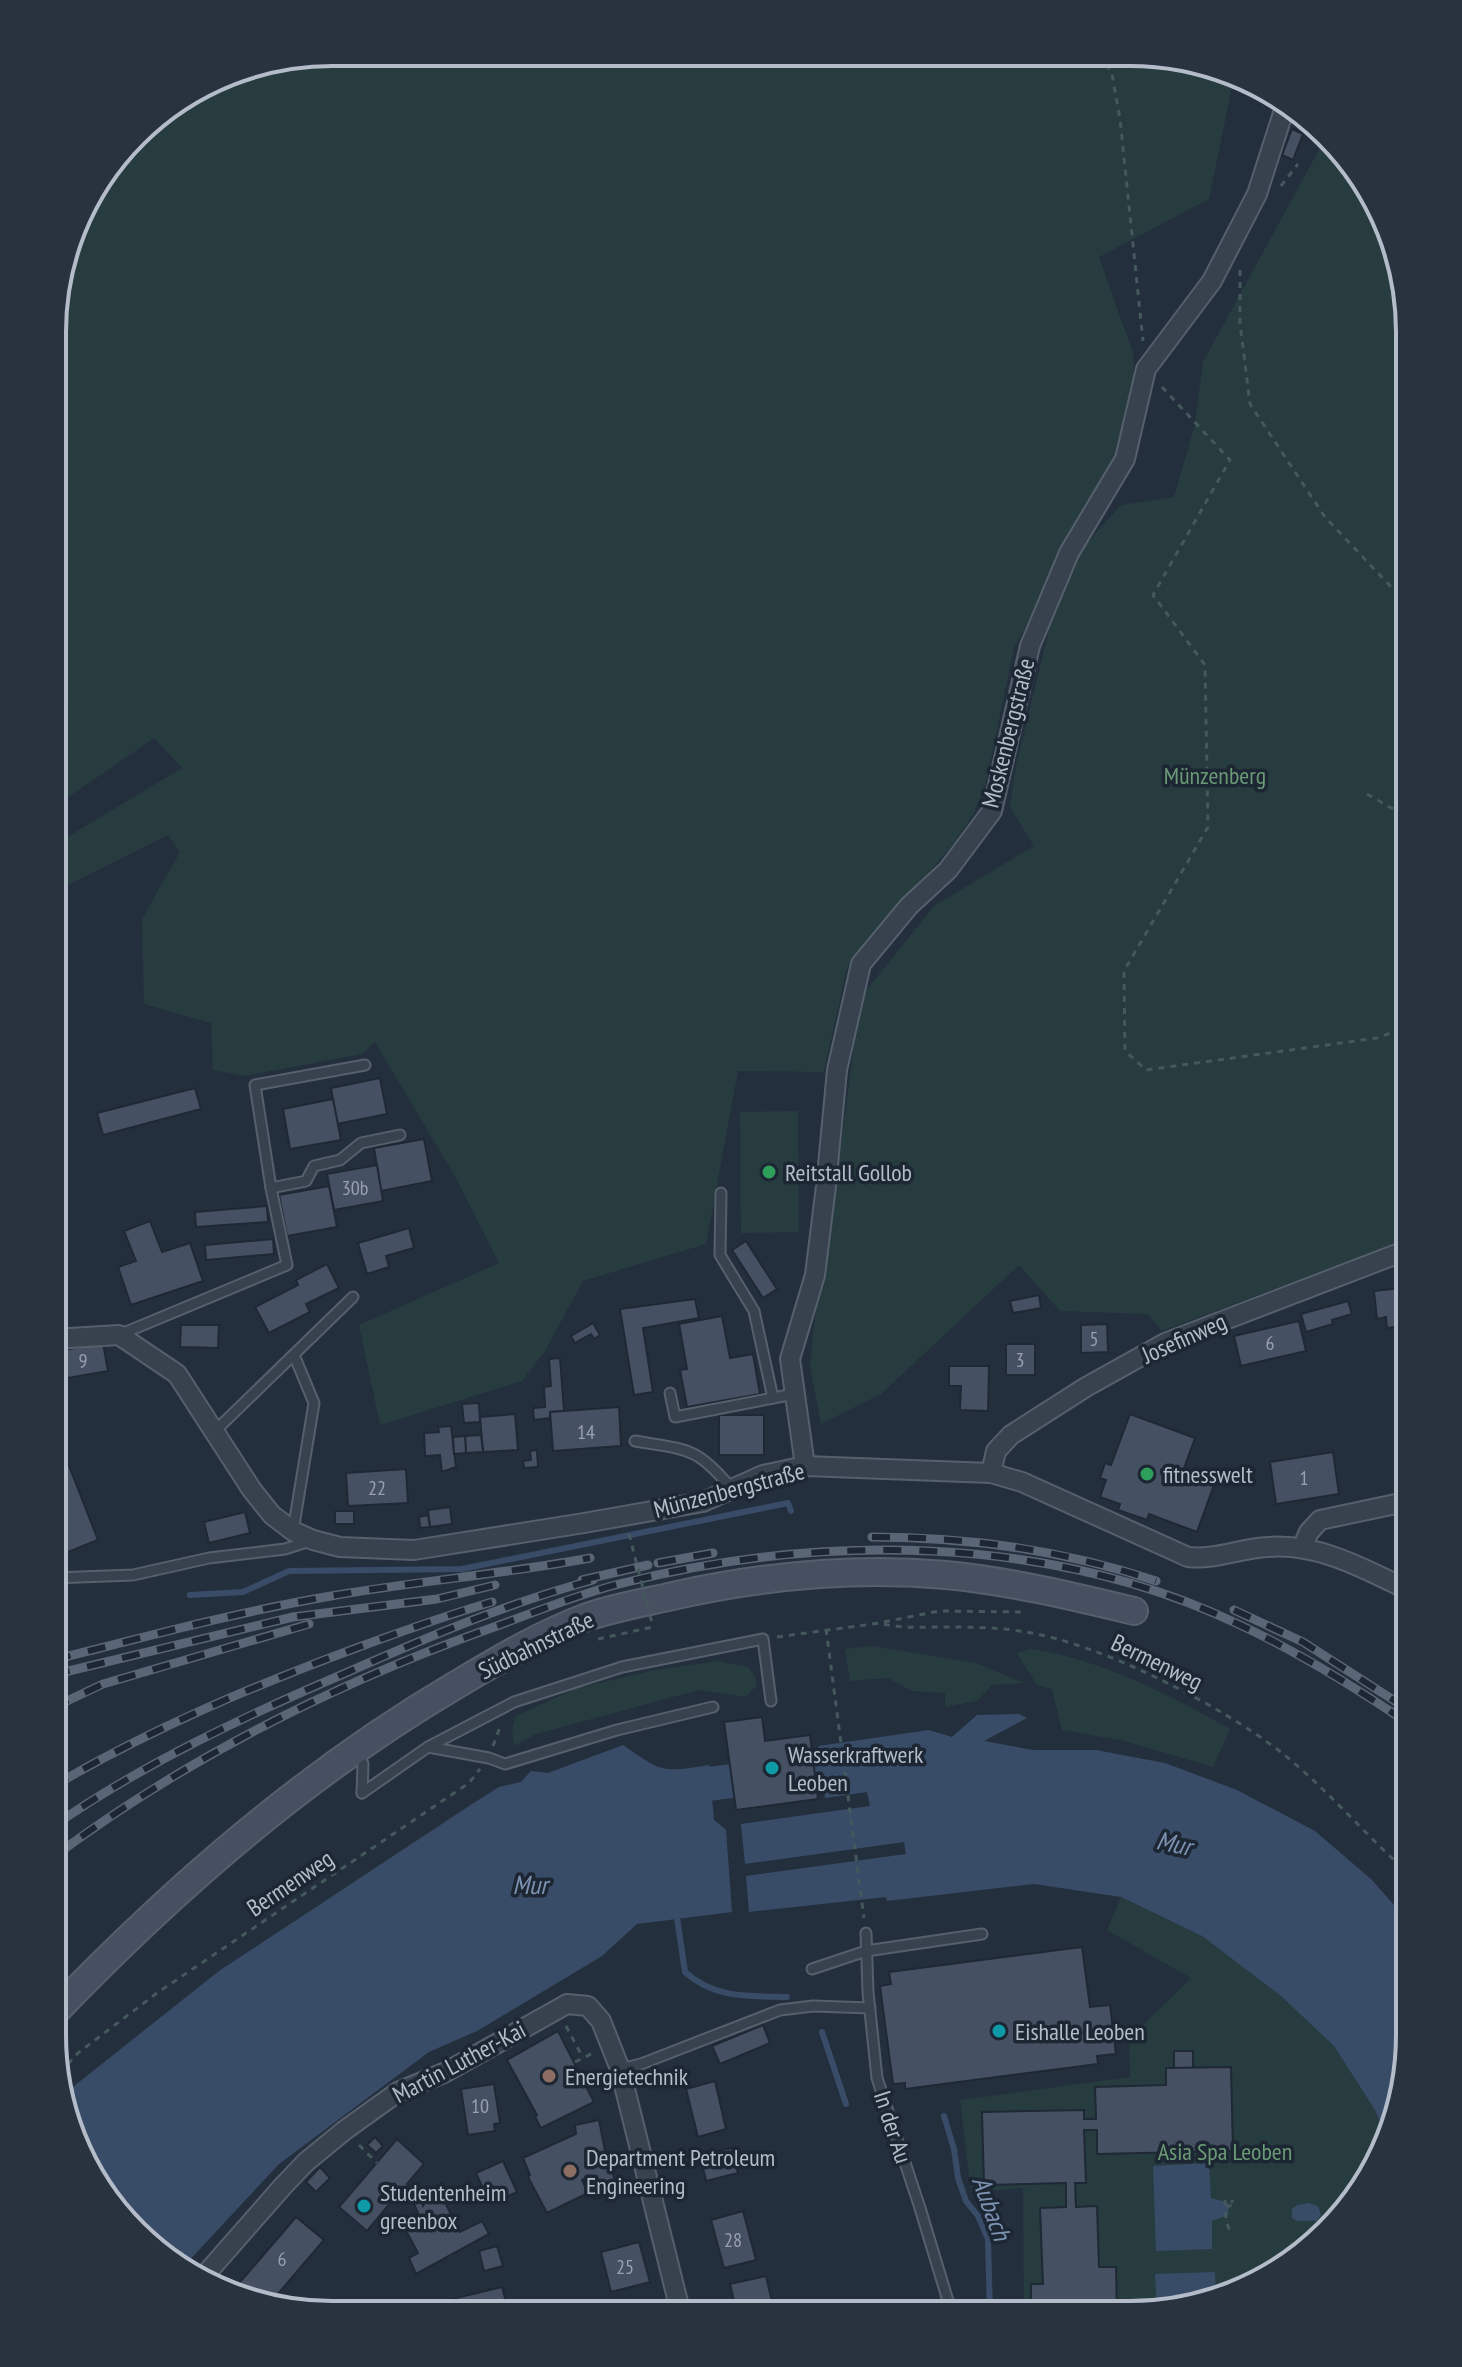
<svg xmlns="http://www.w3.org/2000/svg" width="1462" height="2367" viewBox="0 0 1462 2367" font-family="'PT Sans Narrow',sans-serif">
<rect width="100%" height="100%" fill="#242f3e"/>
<g fill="#263c3f">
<path d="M332,52L1167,54L1233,82L1209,199L1099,257L1133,353L1134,382L1120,450L1014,648L986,783L973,815L954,843L847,968L824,1072L738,1071L706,1244L583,1281L545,1351L522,1381L380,1425L359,1325L499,1263L457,1180L375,1042L362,1054L244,1076L213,1070L211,1023L144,1004L142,919L180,852L168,835L54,892V845L182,768L154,738L54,807V296L81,208L147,122L225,73Z"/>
<path d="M1321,136L1389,225L1410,332V1238L1162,1331L1148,1314L1060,1311L1019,1265L881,1394L821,1424L810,1366L820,1269L839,1162L860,998L934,906L1034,846L1010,807L1016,765L1051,622L1078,553L1121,505L1174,497L1195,424L1203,362L1320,148Z"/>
<path d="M798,1111L799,1232L741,1233L740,1112Z"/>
<path d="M871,1646L975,1663L1025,1683L992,1685L977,1701L945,1707V1693L912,1691L888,1678L850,1681L845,1649Z"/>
<path d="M1031,1649C1098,1658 1172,1696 1230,1729L1213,1767L1125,1741L1062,1730L1052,1689L1037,1685L1017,1653Z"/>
<path d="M717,1661L748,1667L756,1678V1686L746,1697L699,1690L536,1734L514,1746L512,1729L516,1716L574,1689L650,1671Z"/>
<path d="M1121,1897L1202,1936L1281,1996L1334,2046L1375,2110L1387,2140L1352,2205L1237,2294L1130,2315H1024L1023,2188L971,2192L960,2100L1130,2077L1129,2039L1191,1978L1107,1930Z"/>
</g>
<g fill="#394c67">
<path d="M1019,1714L1027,1718L984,1741L1033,1750H1096L1165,1763L1237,1790L1315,1831L1372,1880L1409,1922C1409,1987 1418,2082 1387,2140L1375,2110L1334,2046L1281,1996L1202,1936L1121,1897L1034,1884L887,1901L886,1897L749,1912L746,1876L906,1854L904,1842L745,1864L741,1824L870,1806L867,1792L825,1798L818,1746L929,1730L952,1737L977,1715Z"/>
<path d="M623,1745C662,1772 661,1773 709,1765L714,1820L726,1830L732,1912L637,1924L602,1956L477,2031L429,2052L279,2164L184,2266L162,2257L73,2142L64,2094L219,1971L472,1804L499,1787L521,1782L531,1771L548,1773Z"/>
<path d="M1209,2163L1211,2198L1229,2203L1228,2215L1212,2221V2249L1156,2251L1153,2166Z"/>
<path d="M1309,2203L1318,2206L1321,2215L1317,2221H1297L1292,2218V2209L1297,2205Z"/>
<path d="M1215,2272L1216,2298L1157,2310L1155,2274Z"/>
</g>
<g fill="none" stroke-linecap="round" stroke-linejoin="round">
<g stroke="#394c67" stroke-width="6">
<path d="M190,1595L243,1592L289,1571L462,1569L788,1503L791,1511"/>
<path d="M676,1911L685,1972C715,1999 749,1996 787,1997"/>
<path d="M822,2032L846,2104"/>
<path d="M944,2116L954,2149L958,2178L966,2201L978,2216L988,2239L990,2315"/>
</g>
<path stroke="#394c67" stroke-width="34" d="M664,1790L865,1763"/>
</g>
<g fill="#455162" stroke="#1f2835" stroke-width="2">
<path d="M1292,129L1303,134L1293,160L1282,155Z"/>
<path d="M380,1078L387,1114L337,1124L331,1088Z"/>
<path d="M195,1088L201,1109L103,1135L97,1113Z"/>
<path d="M333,1099L341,1140L290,1149L283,1109Z"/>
<path d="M424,1139L432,1181L381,1191L374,1148Z"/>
<path d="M377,1165L383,1201L334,1210L327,1174Z"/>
<path d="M329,1186L337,1227L287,1236L279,1195Z"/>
<path d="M267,1206L268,1222L196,1227L195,1212Z"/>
<path d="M150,1221L162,1252L190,1243L203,1281L131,1305L118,1267L136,1261L124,1231Z"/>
<path d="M409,1228L414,1248L386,1256L389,1267L367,1274L358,1243Z"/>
<path d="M273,1239L274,1254L206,1260L205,1245Z"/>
<path d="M746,1241L777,1289L763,1298L732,1250Z"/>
<path d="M327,1264L339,1288L306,1304L310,1312L269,1333L255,1307L298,1285L296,1280Z"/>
<path d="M1410,1287V1325L1387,1328L1386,1317L1377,1319L1374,1291Z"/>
<path d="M1039,1295L1041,1308L1013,1313L1010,1301Z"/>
<path d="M695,1299L699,1318L643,1328L653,1392L634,1395L620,1309Z"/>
<path d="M1348,1301L1352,1314L1332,1320L1333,1324L1306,1332L1301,1314Z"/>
<path d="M722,1316L730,1358L753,1354L760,1394L687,1407L680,1370L687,1369L679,1324Z"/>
<path d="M1299,1321L1306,1351L1241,1366L1234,1336Z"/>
<path d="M593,1323L600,1335L594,1339L591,1334L575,1343L571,1336Z"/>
<path d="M1107,1324L1108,1352L1081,1353V1325Z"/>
<path d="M181,1325H219L218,1348L180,1347Z"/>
<path d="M103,1343L108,1371L62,1379L57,1351Z"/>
<rect x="1006" y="1344" width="29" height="31"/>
<path d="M560,1358L564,1411L550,1412V1418L534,1420L533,1408L545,1407L544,1387L551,1386L549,1359Z"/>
<path d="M949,1366H989L988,1411L960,1410L961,1386H949Z"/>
<path d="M479,1403L480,1422L464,1423L462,1404Z"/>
<path d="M619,1407L621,1446L553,1451L550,1412Z"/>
<path d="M515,1414L518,1450L483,1452L480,1417Z"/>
<path d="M1130,1414L1195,1438L1183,1471L1215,1482L1197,1532L1149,1514L1147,1520L1118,1510L1120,1504L1100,1497L1106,1480L1100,1478L1105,1463L1111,1465Z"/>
<rect x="719" y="1415" width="45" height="40"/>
<path d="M451,1426L456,1467L442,1472L440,1455L425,1456L424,1433L439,1432L438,1427Z"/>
<path d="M481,1435L483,1452L466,1453L465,1436Z"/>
<path d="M465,1436L466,1453L454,1454L453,1437Z"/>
<path d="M537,1450L538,1467L524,1468L523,1461L531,1460L530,1451Z"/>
<path d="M1333,1452L1339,1494L1276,1504L1270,1462Z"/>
<path d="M66,1458L98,1540L53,1558V1463Z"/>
<path d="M406,1469L408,1503L348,1506L346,1473Z"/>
<path d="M450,1507L452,1524L430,1527L428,1510Z"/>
<rect x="335" y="1511" width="19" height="13"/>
<path d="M245,1512L250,1533L209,1543L204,1522Z"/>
<path d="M428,1515L430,1527L420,1528L419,1517Z"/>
<path d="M762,1717L765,1741L810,1735L818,1799L736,1810L724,1722Z"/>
<path d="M1082,1947L1090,2007L1110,2005L1116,2054L1097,2056L1098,2064L905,2089V2083L893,2084L880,1986L891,1984L889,1972Z"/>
<path d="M763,2025L770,2043L720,2064L712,2046Z"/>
<path d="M558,2031L594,2102L541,2128L535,2117L537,2115L507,2060Z"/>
<rect x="1174" y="2051" width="19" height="17"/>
<path d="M1231,2067L1233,2151L1097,2154V2130H1084L1086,2183H1075L1076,2207L1097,2206L1099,2267H1116L1117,2315H1031V2284H1043L1040,2208L1066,2207V2183L984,2185L982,2112L1084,2110V2119H1096L1095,2087L1166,2085V2068Z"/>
<path d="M715,2081L726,2129L698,2137L686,2089Z"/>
<path d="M494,2084L500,2123L494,2124L495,2131L468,2135L461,2089Z"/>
<path d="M599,2120L608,2166H611L618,2193L594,2199L589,2176L582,2180L588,2193L547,2213L528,2177L530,2175L523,2158L576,2134L575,2125Z"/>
<path d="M375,2137L383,2146L376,2153L367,2145Z"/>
<path d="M397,2139L424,2164L407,2184L419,2195L423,2206L437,2187L460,2232L482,2221L489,2234L416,2274L409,2258L418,2253L401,2221L418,2213L412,2199L401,2190L367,2231L339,2207Z"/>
<path d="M732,2148L738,2173L706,2181L700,2155Z"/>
<path d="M503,2161L517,2192L490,2204L476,2173Z"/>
<path d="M320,2167L330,2178L316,2192L306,2182Z"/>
<path d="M743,2211L756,2260L724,2268L711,2220Z"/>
<path d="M296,2217L324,2240L271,2302L235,2288Z"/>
<path d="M639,2242L650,2282L611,2292L601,2252Z"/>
<path d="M497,2246L503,2266L484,2271L479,2251Z"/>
<path d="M766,2276L773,2306L737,2314L730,2284Z"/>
<path d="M502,2287L509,2313H455L452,2299Z"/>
<path d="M404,2300L409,2312L395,2313L392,2304Z"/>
<path d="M588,2306L590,2313H559Z"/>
</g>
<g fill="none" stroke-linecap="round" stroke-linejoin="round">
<defs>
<g id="service">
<path d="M271,1188L306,1181L314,1166L340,1160L361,1143L400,1135"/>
<path d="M721,1193L720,1255L754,1311L773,1398"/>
<path d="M119,1335L287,1265L271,1188L255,1085L365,1065"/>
<path d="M670,1393L675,1417L794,1394"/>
<path d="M214,1432L353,1297"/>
<path d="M635,1441C688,1450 696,1446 732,1489"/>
<path d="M293,1531L314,1403L294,1355"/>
<path d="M53,1578L133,1575L209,1558L285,1549L310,1541"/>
<path d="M428,1747L514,1702L622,1667L763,1639L771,1701"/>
<path d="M358,1753L363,1764L362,1793"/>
<path d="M362,1793L428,1747L489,1758L505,1764L617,1730L713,1707"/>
<path d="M866,1933L868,1992L877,2078L920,2208L952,2314"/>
<path d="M812,1969L866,1951L982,1934"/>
<path d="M620,2069L641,2064L780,2010L813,2006L870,2008"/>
<path d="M913,2314L951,2305"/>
</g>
<g id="minor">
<path d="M53,1339L119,1335L177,1374L252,1490L272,1515L293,1531L313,1540L340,1547L414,1550L584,1523L703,1502L763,1475L805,1466L991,1473L1022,1482L1188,1557C1216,1560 1241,1548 1268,1547C1319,1543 1365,1569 1410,1591"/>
<path d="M805,1466L790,1359L815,1275L826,1186L837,1070L861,964L909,906L948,870L992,811L1030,646L1069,553L1125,459L1146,369L1212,281L1257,194L1286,104"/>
<path d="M991,1473L996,1451L1011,1435L1086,1387L1165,1343L1410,1249"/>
<path d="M1302,1548L1309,1532L1320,1520L1410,1501"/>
<path d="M205,2275L284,2185L306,2162L345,2130L398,2092L446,2072L567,2004L588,2006L601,2021L620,2069L681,2314"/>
</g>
<path id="secondary" d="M52,2015C173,1889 305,1774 456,1685C498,1660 541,1634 587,1617C616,1607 647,1602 677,1595C764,1576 857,1567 946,1575C1009,1581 1072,1596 1134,1611"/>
</defs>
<use href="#service" stroke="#565f6c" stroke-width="13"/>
<use href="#minor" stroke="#565f6c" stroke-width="22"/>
<use href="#secondary" stroke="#565f6c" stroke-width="30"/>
<g stroke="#44595c" stroke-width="3" stroke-dasharray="6 6" stroke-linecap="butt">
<path d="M1100,54L1112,74L1120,119L1143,341"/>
<path d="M1281,186L1298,164"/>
<path d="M1240,270V323L1250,404L1325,517L1410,607"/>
<path d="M1162,387L1230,460L1153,595L1205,665L1208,827L1124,971L1125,1051L1146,1070L1377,1038L1410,1026"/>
<path d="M1367,794L1393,809H1410"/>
<path d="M884,1622L939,1611L1027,1612"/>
<path d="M826,1629L864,1918"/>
<path d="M777,1637L880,1623C900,1629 920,1627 940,1627C968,1627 998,1627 1026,1632C1102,1644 1222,1706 1282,1753C1323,1786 1359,1827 1397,1863L1409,1880"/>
<path d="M598,1639L653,1627"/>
<path d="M493,1746L500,1727"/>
<path d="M566,2026L583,2058"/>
<path d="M575,2062L593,2053"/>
<path d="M60,2073L78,2053L157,1993L469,1783L480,1769"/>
<path d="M359,2145L377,2163"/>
<path d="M1225,2200L1226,2220L1231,2235"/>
<path d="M1226,2207L1233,2205L1232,2203"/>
<path d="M966,2303L1031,2301"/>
</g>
<use href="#service" stroke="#38414e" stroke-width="9"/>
<use href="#minor" stroke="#38414e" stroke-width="18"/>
<use href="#secondary" stroke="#465061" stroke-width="26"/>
<defs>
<g id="rail">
<path d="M872,1537C970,1537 1063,1550 1156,1581"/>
<path d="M658,1563L713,1553"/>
<path d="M582,1580L648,1565"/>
<path d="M1234,1610L1303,1642L1409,1710"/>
<path d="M53,1660C145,1637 237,1612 331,1596C417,1581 504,1574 590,1558"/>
<path d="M52,1675L293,1617L437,1599L495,1585"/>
<path d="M52,1708L103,1684L309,1624"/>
<path d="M52,1787C150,1729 253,1686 359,1647C403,1631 447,1615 492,1602"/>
<path d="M52,1827C144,1763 245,1716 348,1672C428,1637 508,1603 593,1580"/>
<path d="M52,1858C182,1761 328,1687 480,1632C526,1616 572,1596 619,1584C818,1533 1049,1534 1238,1624C1298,1652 1355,1687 1409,1724"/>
</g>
</defs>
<use href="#rail" stroke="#5a6575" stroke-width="9"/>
<use href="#rail" stroke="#1d2633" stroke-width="6" stroke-dasharray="18" stroke-linecap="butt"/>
<g stroke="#44595c" stroke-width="3" stroke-dasharray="6 6" stroke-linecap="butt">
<path d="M629,1534L653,1627"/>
<path d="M1232,2203V2200"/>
</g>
</g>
<g fill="#2e9e5b" stroke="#1d2633" stroke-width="3">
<circle cx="769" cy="1172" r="8"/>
<circle cx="1147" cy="1474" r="8"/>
</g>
<g fill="#0f9aa8" stroke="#1d2633" stroke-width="3">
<circle cx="772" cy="1768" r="8"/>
<circle cx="999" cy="2031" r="8"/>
<circle cx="364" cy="2206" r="8"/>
</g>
<g fill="#8d6e63" stroke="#1d2633" stroke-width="3">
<circle cx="549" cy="2076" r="8"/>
<circle cx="570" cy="2171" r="8"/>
</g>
<g text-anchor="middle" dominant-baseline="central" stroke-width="7" stroke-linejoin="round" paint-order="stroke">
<g font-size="20" fill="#98a1af">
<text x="355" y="1188">30b</text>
<text x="1094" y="1339">5</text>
<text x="1270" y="1343">6</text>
<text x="1020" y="1360">3</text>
<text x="83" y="1361">9</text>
<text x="586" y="1432">14</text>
<text x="1304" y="1478">1</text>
<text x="377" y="1488">22</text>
<text x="480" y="2106">10</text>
<text x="733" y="2240">28</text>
<text x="282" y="2259">6</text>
<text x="625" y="2267">25</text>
</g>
<g font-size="24" fill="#b4bcc9" stroke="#1d2633">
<text transform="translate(1008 733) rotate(-76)">Moskenbergstraße</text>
<text transform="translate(1184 1338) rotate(-24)">Josefinweg</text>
<text transform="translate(729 1490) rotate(-15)">Münzenbergstraße</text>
<text transform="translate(536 1645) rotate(-26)">Südbahnstraße</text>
<text transform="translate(1157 1662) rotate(26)">Bermenweg</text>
<text transform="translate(290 1883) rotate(-34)">Bermenweg</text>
<text transform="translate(459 2062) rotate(-28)">Martin Luther-Kai</text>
<text transform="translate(893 2127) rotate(72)">In der Au</text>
</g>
<g font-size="24" fill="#6b9a76" stroke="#1d2633">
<text x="1215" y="775">Münzenberg</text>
<text x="1225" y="2151">Asia Spa Leoben</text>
</g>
<g font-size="24" fill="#b4bcc9" stroke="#1d2633" text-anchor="start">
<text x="785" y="1172">Reitstall Gollob</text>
<text x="1163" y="1474">fitnesswelt</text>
<text x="788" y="1754">Wasserkraftwerk<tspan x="788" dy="28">Leoben</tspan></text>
<text x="1015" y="2031">Eishalle Leoben</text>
<text x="565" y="2076">Energietechnik</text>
<text x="586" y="2157">Department Petroleum<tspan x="586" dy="28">Engineering</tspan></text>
<text x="380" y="2192">Studentenheim<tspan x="380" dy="28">greenbox</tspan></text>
</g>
<g font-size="26" font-style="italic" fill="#7c92b1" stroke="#1d2633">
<text transform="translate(1174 1843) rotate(12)">Mur</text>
<text x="530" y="1884">Mur</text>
<text transform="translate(992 2208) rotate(70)">Aubach</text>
</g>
</g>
<path d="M0 0H1462V2367H0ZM332 66H1130A266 266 0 0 1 1396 332V2035A266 266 0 0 1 1130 2301H332A266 266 0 0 1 66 2035V332A266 266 0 0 1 332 66Z" fill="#29323f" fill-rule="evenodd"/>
<path fill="none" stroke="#b4bcc9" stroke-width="4" d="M332 66H1130A266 266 0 0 1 1396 332V2035A266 266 0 0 1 1130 2301H332A266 266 0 0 1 66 2035V332A266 266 0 0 1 332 66Z"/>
</svg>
